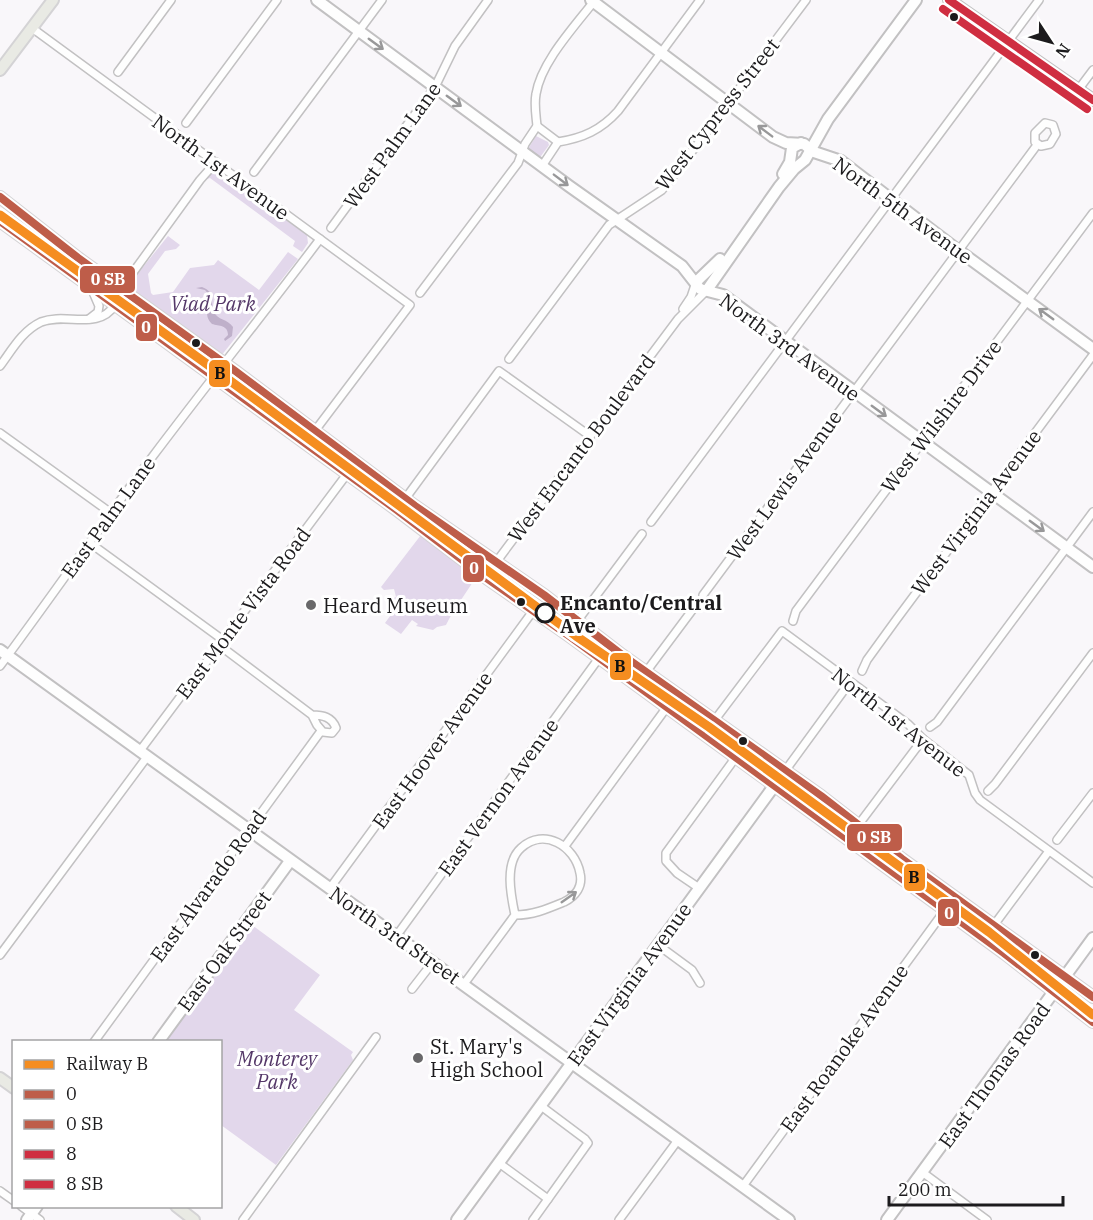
<svg xmlns="http://www.w3.org/2000/svg" width="1093" height="1220" viewBox="0 0 1093 1220" font-family="'IBM Plex Serif',serif">
<rect width="100%" height="100%" fill="#f9f7fa"/>
<g fill="#e2d7eb">
<path d="M536,136L548,142L549,145L541,156L538,157L529,151L528,149Z"/>
<path d="M215,169L307,235L308,243L302,252L293,246L295,241L210,178L204,180Z"/>
<path d="M168,236L180,245L176,249L165,251L148,274L151,293L153,295L173,292L190,268L214,265L218,260L259,290L288,252L298,259L221,356L126,288Z"/>
<path d="M424,531L478,572C469,591 455,606 446,625L437,627L433,630L416,626L418,624L412,620L401,634L385,623L396,608L391,604L389,606L387,605L392,599L396,597L394,589L384,590L381,587Z"/>
<path d="M252,925L320,975L294,1010L353,1052L351,1055L353,1060L276,1165L221,1125L220,1042L166,1041Z"/>
</g>
<path fill="#bfb0ca" d="M202,287C218,294 209,300 214,312C217,320 228,319 233,327L232,336L225,341L224,339L228,335C228,325 219,326 212,324C203,315 209,307 211,297L205,290L196,288Z"/>
<g fill="none" stroke-linecap="round" stroke-linejoin="round">
<defs>
<g id="street">
<path d="M32,28L410,305L314,432"/>
<path d="M118,72L171,0"/>
<path d="M1078,90L1093,70"/>
<path d="M186,123L277,0"/>
<path d="M1045,123L1053,125L1056,134L1050,144L1041,146L1035,142V133Z"/>
<path d="M537,126L558,142"/>
<path d="M542,166L558,142C583,138 601,130 618,111L700,0"/>
<path d="M254,172L382,0"/>
<path d="M331,228L435,87L455,46L488,0"/>
<path d="M121,289L200,180L216,162"/>
<path d="M420,293L518,163L525,144L537,126C536,115 534,105 536,94C541,62 575,26 595,0"/>
<path d="M683,309L691,297L696,282"/>
<path d="M89,319L98,312L99,306L93,292"/>
<path d="M509,359L609,225L662,190L678,170L806,0"/>
<path d="M0,366C12,350 22,331 41,322C66,312 98,331 115,305"/>
<path d="M0,433L111,513"/>
<path d="M405,499L499,371L590,436"/>
<path d="M651,522L1039,0"/>
<path d="M90,543L223,640"/>
<path d="M485,577L678,319L707,290"/>
<path d="M703,595L1037,145"/>
<path d="M578,620L642,534"/>
<path d="M793,621L796,611L1093,213"/>
<path d="M219,645L312,715L317,725L323,732L332,733L336,728C332,717 323,715 312,715"/>
<path d="M0,666C52,596 101,525 153,456C208,383 265,312 320,239"/>
<path d="M862,671L867,660L896,620L1093,355"/>
<path d="M646,672L696,605"/>
<path d="M714,721L782,631L908,724L923,739L969,775L975,793L980,800L1093,883"/>
<path d="M930,727L937,722L1093,512"/>
<path d="M139,752L347,474"/>
<path d="M785,771L850,682"/>
<path d="M988,791L995,784L1093,653"/>
<path d="M859,824L923,739"/>
<path d="M1057,840L1093,793"/>
<path d="M565,846L667,707"/>
<path d="M330,888L533,611"/>
<path d="M699,888L677,873L666,861V853L736,757"/>
<path d="M994,925L1049,851"/>
<path d="M397,935L599,658"/>
<path d="M658,945L692,970L700,983"/>
<path d="M0,955L147,757"/>
<path d="M464,984L515,915C511,896 504,863 521,848C544,827 575,846 580,873C583,886 576,896 564,902C547,909 533,915 515,915"/>
<path d="M412,989L433,962"/>
<path d="M94,1042L321,731"/>
<path d="M499,1163L548,1199"/>
<path d="M922,1172L987,1220"/>
<path d="M743,1186L945,910"/>
<path d="M0,1191L14,1201"/>
<path d="M21,1206L40,1220"/>
<path d="M243,1220L376,1037"/>
<path d="M533,1220L588,1143L585,1139L541,1106"/>
<path d="M619,1220L678,1140"/>
</g>
<g id="secondary">
<path d="M317,0L569,186L682,266L700,289L723,295L1093,567"/>
<path d="M591,0L773,137L786,143L804,144L814,152L841,161L951,245L1093,349"/>
<path d="M949,0L1093,100"/>
<path d="M783,174L790,162L792,148L801,143"/>
<path d="M696,282L720,259"/>
<path d="M707,290L779,187L794,169L805,160L828,119L916,0"/>
<path d="M0,650L789,1220"/>
<path d="M158,1042L290,861"/>
<path d="M27,1220L37,1206"/>
<path d="M457,1220L785,771"/>
<path d="M887,1220L1093,938"/>
</g>
<g id="primary">
<path d="M0,70L53,0"/>
<path d="M0,197L78,258L235,371L415,506L544,595L622,655L821,796L902,859L1093,997"/>
<path d="M0,221L397,510L485,577L568,635L1004,953L1093,1022"/>
<path d="M0,1078L14,1088"/>
<path d="M176,1206L194,1220"/>
</g>
</defs>
<use href="#street" stroke="#c2c1c2" stroke-width="10"/>
<use href="#secondary" stroke="#c2c1c2" stroke-width="14"/>
<use href="#primary" stroke="#d4d3d5" stroke-width="14"/>
<use href="#street" stroke="#fefefe" stroke-width="7"/>
<use href="#secondary" stroke="#fefefe" stroke-width="10"/>
<use href="#primary" stroke="#e9eae4" stroke-width="10"/>
<defs>
<path id="bus-1" d="M0,221L397,510L485,577L568,635L1004,953L1093,1022"/>
<path id="bus-2" d="M0,197L78,258L235,371L415,506L544,595L622,655L821,796L902,859L1093,997"/>
<path id="bus-3" d="M949,0L1093,100"/>
<path id="bus-4" d="M943,9L1087,109"/>
</defs>
<use href="#bus-1" stroke="#fff" stroke-width="12"/>
<use href="#bus-2" stroke="#fff" stroke-width="12"/>
<use href="#bus-3" stroke="#fff" stroke-width="12"/>
<use href="#bus-4" stroke="#fff" stroke-width="12"/>
<use href="#bus-1" stroke="#be5d49" stroke-width="8"/>
<use href="#bus-2" stroke="#be5d49" stroke-width="8"/>
<use href="#bus-3" stroke="#cf2e41" stroke-width="8"/>
<use href="#bus-4" stroke="#cf2e41" stroke-width="8"/>
<defs>
<path id="rail-1" d="M0,215L229,380L576,636L709,727L989,932L1093,1015"/>
</defs>
<use href="#rail-1" stroke="#fff" stroke-width="14"/>
<use href="#rail-1" stroke="#f58d20" stroke-width="9"/>
</g>
<defs><path id="oneway-shaft" d="M-6 0H5M1.5-3L5.5 0L1.5 3" fill="none" stroke-width="1.6" stroke-linecap="round" stroke-linejoin="round" transform="scale(1.5)"/></defs>
<g stroke="#989899">
<use href="#oneway-shaft" transform="translate(376 44) rotate(36)"/>
<use href="#oneway-shaft" transform="translate(454 101) rotate(36)"/>
<use href="#oneway-shaft" transform="translate(765 131) rotate(-143)"/>
<use href="#oneway-shaft" transform="translate(561 180) rotate(37)"/>
<use href="#oneway-shaft" transform="translate(1046 314) rotate(-144)"/>
<use href="#oneway-shaft" transform="translate(879 411) rotate(36)"/>
<use href="#oneway-shaft" transform="translate(1037 526) rotate(36)"/>
<use href="#oneway-shaft" transform="translate(569 897) rotate(-35)"/>
</g>
<g fill="#1c1b1d" stroke="#fff" stroke-width="2">
<circle cx="954" cy="17" r="5"/>
<circle cx="196" cy="343" r="5"/>
<circle cx="521" cy="602" r="5"/>
<circle cx="743" cy="741" r="5"/>
<circle cx="1035" cy="955" r="5"/>
</g>
<g fill="#69686a" stroke="#fff" stroke-width="2">
<circle cx="311" cy="605" r="6"/>
<circle cx="418" cy="1058" r="6"/>
</g>
<circle fill="#fff" stroke="#1c1b1d" stroke-width="3" cx="545" cy="613" r="9"/>
<g text-anchor="middle" dominant-baseline="central" stroke-width="6" stroke-linejoin="round" paint-order="stroke">
<g font-size="20" fill="#1c1b1d" stroke="#fff">
<text transform="translate(717 114) rotate(-52)">West Cypress Street</text>
<text transform="translate(392 145) rotate(-54)">West Palm Lane</text>
<text transform="translate(221 167) rotate(36)">North 1st Avenue</text>
<text transform="translate(903 210) rotate(36)">North 5th Avenue</text>
<text transform="translate(790 347) rotate(36)">North 3rd Avenue</text>
<text transform="translate(941 416) rotate(-53)">West Wilshire Drive</text>
<text transform="translate(581 448) rotate(-53)">West Encanto Boulevard</text>
<text transform="translate(784 485) rotate(-54)">West Lewis Avenue</text>
<text transform="translate(976 512) rotate(-53)">West Virginia Avenue</text>
<text transform="translate(108 517) rotate(-54)">East Palm Lane</text>
<text transform="translate(243 613) rotate(-53)">East Monte Vista Road</text>
<text transform="translate(899 722) rotate(38)">North 1st Avenue</text>
<text transform="translate(432 750) rotate(-54)">East Hoover Avenue</text>
<text transform="translate(498 797) rotate(-54)">East Vernon Avenue</text>
<text transform="translate(208 886) rotate(-54)">East Alvarado Road</text>
<text transform="translate(395 935) rotate(35)">North 3rd Street</text>
<text transform="translate(224 951) rotate(-54)">East Oak Street</text>
<text transform="translate(629 984) rotate(-54)">East Virginia Avenue</text>
<text transform="translate(844 1048) rotate(-54)">East Roanoke Avenue</text>
<text transform="translate(994 1075) rotate(-54)">East Thomas Road</text>
</g>
<g font-size="20" font-style="italic" fill="#543768" stroke="#fff">
<text x="213" y="303">Viad Park</text>
<text x="277" y="1058">Monterey<tspan x="277" dy="23">Park</tspan></text>
</g>
<g font-size="20" font-weight="bold" fill="#1c1b1d" stroke="#fff" text-anchor="start">
<text x="560" y="602">Encanto/Central<tspan x="560" dy="23">Ave</tspan></text>
</g>
<g font-size="20" fill="#1c1b1d" stroke="#fff" text-anchor="start">
<text x="323" y="605">Heard Museum</text>
<text x="430" y="1046">St. Mary's<tspan x="430" dy="23">High School</tspan></text>
</g>
</g>
<g stroke="#fff" stroke-width="2">
<rect x="79" y="265" width="57" height="29" rx="6" fill="#be5d49"/>
<rect x="135" y="313" width="23" height="29" rx="6" fill="#be5d49"/>
<rect x="208" y="359" width="23" height="29" rx="6" fill="#f58d20"/>
<rect x="462" y="554" width="23" height="29" rx="6" fill="#be5d49"/>
<rect x="609" y="652" width="23" height="29" rx="6" fill="#f58d20"/>
<rect x="846" y="823" width="57" height="29" rx="6" fill="#be5d49"/>
<rect x="903" y="863" width="23" height="29" rx="6" fill="#f58d20"/>
<rect x="937" y="898" width="23" height="29" rx="6" fill="#be5d49"/>
</g>
<g font-size="16" text-anchor="middle" font-weight="bold" fill="#fff">
<text x="108" y="285">0 SB</text>
<text x="146" y="333">0</text>
<text x="474" y="574">0</text>
<text x="874" y="843">0 SB</text>
<text x="949" y="919">0</text>
</g>
<g font-size="16" text-anchor="middle" font-weight="bold" fill="#111">
<text x="220" y="379">B</text>
<text x="620" y="672">B</text>
<text x="914" y="883">B</text>
</g>
<rect x="12" y="1040" width="210" height="168" fill="#ffffff" stroke="#a4a4a5" stroke-width="1.5"/>
<rect x="24" y="1060" width="30" height="9" fill="#f58d20" stroke="#a4a4a5" stroke-width="1.5"/>
<text x="66" y="1070" font-size="18" fill="#1c1b1d">Railway B</text>
<rect x="24" y="1090" width="30" height="9" fill="#be5d49" stroke="#a4a4a5" stroke-width="1.5"/>
<text x="66" y="1100" font-size="18" fill="#1c1b1d">0</text>
<rect x="24" y="1120" width="30" height="9" fill="#be5d49" stroke="#a4a4a5" stroke-width="1.5"/>
<text x="66" y="1130" font-size="18" fill="#1c1b1d">0 SB</text>
<rect x="24" y="1150" width="30" height="9" fill="#cf2e41" stroke="#a4a4a5" stroke-width="1.5"/>
<text x="66" y="1160" font-size="18" fill="#1c1b1d">8</text>
<rect x="24" y="1180" width="30" height="9" fill="#cf2e41" stroke="#a4a4a5" stroke-width="1.5"/>
<text x="66" y="1190" font-size="18" fill="#1c1b1d">8 SB</text>
<g transform="translate(1051 42) rotate(126)" stroke="#ffffff" stroke-width="4.5" paint-order="stroke">
<path d="M0-4.5L10 22L0 15L-10 22Z" fill="#1c1b1d"/>
<text y="-9" font-size="16" font-weight="bold" text-anchor="middle" fill="#1c1b1d">N</text>
</g>
<path d="M889 1196v9h174v-9" fill="none" stroke="#1c1b1d" stroke-width="3"/>
<text x="898" y="1196" font-size="18" fill="#1c1b1d" stroke="#ffffff" stroke-width="4.5" paint-order="stroke">200 m</text>
</svg>
